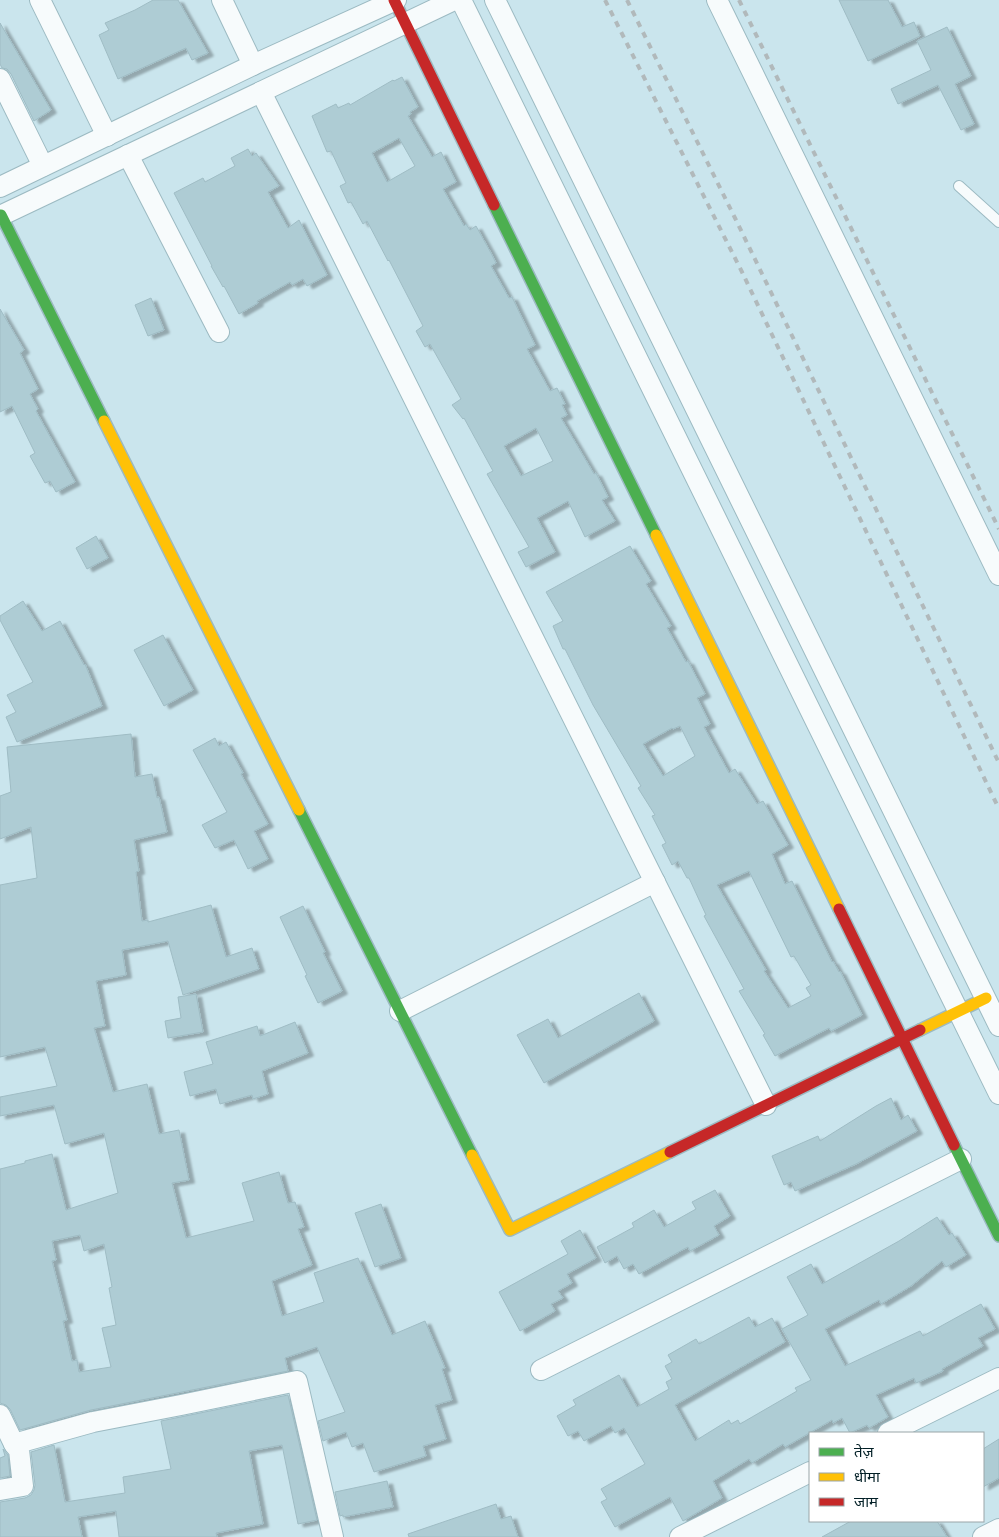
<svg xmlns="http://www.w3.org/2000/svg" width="999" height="1537" viewBox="0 0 999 1537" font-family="Barlow,'Noto Sans Devanagari',sans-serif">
<defs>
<filter id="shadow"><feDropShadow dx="5.5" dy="3" stdDeviation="1" flood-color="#0004"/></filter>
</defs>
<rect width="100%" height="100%" fill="#cae5ed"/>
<g fill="#aeccd4" stroke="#9fbcc4" fill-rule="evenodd" filter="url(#shadow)">
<path d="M153,0H178L208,53L192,60L186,48L118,79L99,35L109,30L105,23L135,10Z"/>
<path d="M839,0H888L902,27L914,22L920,36L868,61Z"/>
<path d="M0,23L51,110L34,121L11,74L7,69L2,68L0,64Z"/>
<path d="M947,27L971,76L955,84L974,124L961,130L938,85L898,104L891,89L931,70L917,41Z"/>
<path d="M402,77L418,107L410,112L411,114L408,116L432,157L441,152L456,182L443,189L464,226L466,224L470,230L476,226L491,253L496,263L491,266L509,298L512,297L535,345L527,349L550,391L557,388L565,404L562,405L567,415L561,418L594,474L596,473L608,497L602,500L615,521L585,537L568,501L537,518L555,552L526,567L518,552L529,547L487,474L493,471L464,418L463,419L452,405L461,399L430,344L425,347L416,331L423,326L389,260L388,261L367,221L363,224L351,202L348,203L340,186L346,183L331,151L327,152L312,116L336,104L338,108L349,103L350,105L393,80L394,81ZM399,138L415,166L387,182L372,153ZM536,428L553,461L521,476L504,446Z"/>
<path d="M248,149L252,156L256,153L279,186L268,192L288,228L299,220L327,275L307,286L303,279L292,285L290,282L257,301L258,303L239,314L224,286L223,287L211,266H212L174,193L203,178L205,182L235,166L231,158Z"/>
<path d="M151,298L164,330L148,336L135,305Z"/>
<path d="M0,309L24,350L20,353L38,389L30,394L38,409L36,411L75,482L56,492L50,481L45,483L30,456L35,453L12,406L0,412Z"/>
<path d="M96,536L108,558L87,569L76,548Z"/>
<path d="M630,546L651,581L646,584L671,626L667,628L686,662L688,661L705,694L697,698L710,724L704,727L729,773L735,769L757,804L763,801L788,845L772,854L785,884L792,881L832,962L833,961L839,972L840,971L862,1015L831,1031L829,1028L775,1056L763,1035L765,1034L739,991L744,989L704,916L706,915L689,878H687L678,861L672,865L662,845L666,843L652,816L655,815L638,788L641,786L593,705L565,649H563L553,626L563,621L546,592ZM680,726L695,756L663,776L643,744L672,728L673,729ZM749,871L791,957L794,956L811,985L806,988L811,996L788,1008L764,971L766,970L717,885Z"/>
<path d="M23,601L42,631L60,621L84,665L85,664L102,706L17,742L6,717L16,712L7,695L33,682L0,620V616Z"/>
<path d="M163,635L193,690L164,706L134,650Z"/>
<path d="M131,734L135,777L152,774L157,798L159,797L167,832L134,840L139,871L136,872L142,921L148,920V922L211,905L226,957L252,948L259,969L183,995L168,941L122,950L126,975L96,981L105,1026L94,1028L113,1092L147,1084L159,1134L179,1130L189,1180L172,1183L186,1238L254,1221L242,1183L279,1172L288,1203L295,1202L304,1227L298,1229L312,1265L272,1281L282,1316L324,1302L314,1273L358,1258L392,1335L425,1321L445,1368L442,1369L452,1400L435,1405L446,1439L423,1446L426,1456L374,1472L363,1443L352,1447L346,1432L323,1441L318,1421L345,1412L317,1347L285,1358L288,1371L91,1410L20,1430L10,1409L6,1405L0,1403V1169L25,1163V1161L52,1154L66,1210L118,1193L104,1133L65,1144L54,1105L0,1116V1097L57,1086L45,1047L0,1057V885L37,878L31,827L0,839V796L11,792L7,747ZM80,1235L84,1251L104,1244L112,1287L109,1288L116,1325L102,1328L111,1367L79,1372L77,1360L72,1361L63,1321L67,1320L52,1261L56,1260L52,1241Z"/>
<path d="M215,738L219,746L226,742L243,773L241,774L268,824L254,831L268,859L248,869L234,840L215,848L202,825L227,812L193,750Z"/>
<path d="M303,906L325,952L323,953L342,991L318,1003L305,976L307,975L280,917Z"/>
<path d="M639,993L654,1021L544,1083L517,1035L548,1019L558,1038Z"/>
<path d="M196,994L203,1032L168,1038L165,1021L181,1018L178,997Z"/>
<path d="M295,1022L308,1053L262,1071L268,1094L253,1099L252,1095L220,1104L216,1089L190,1096L184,1072L213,1064L206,1042L257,1026L260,1036Z"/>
<path d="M891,1098L901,1120L908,1115L917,1131L856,1164L795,1191L791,1182L784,1185L772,1156L818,1136L820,1141L876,1106Z"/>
<path d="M715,1190L730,1216L714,1226L719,1235L690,1251L688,1247L684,1249L639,1274L633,1264L624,1269L617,1256L605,1263L597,1247L634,1227L632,1223L654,1210L664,1227L696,1209L692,1202Z"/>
<path d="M381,1204L401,1258L375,1267L355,1213Z"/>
<path d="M937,1217L949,1235L952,1233L966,1255L946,1267L942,1261L911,1286L881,1304L879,1300L825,1329L845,1366L920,1331L923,1336L981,1304L995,1329L978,1338L983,1346L942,1369L943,1371L916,1383L914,1378L876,1395L888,1417L869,1428L867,1425L850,1433L842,1418L833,1423L832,1420L785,1447L783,1444L752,1463L749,1459L713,1481L722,1498L683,1521L670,1497L615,1527L601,1502L607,1499L601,1489L645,1464L624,1428L615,1433L611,1426L584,1441L578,1431L568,1436L557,1416L576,1405L573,1400L619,1375L637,1407L669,1389L666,1382L672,1379L665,1366L672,1362L668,1355L696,1339L699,1344L749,1317L755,1327L772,1318L785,1342L675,1405L695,1441L729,1420L731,1424L738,1420L740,1424L797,1391L795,1388L811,1380L782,1329L808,1315L787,1277L811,1264L822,1284L899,1241Z"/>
<path d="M580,1230L596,1258L567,1274L572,1283L558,1291L563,1298L551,1304L555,1311L520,1331L499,1292L568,1254L561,1241Z"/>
<path d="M288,1395L317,1520L298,1524L282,1445L249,1451L263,1524L216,1533L217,1537H119L116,1511L78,1517L82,1537H0V1502L25,1498L31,1495L34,1490L35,1485L31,1452L54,1445L65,1502L125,1493L123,1477L171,1469L161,1421Z"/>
<path d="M999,1439V1478L983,1487V1449Z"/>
<path d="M3,1449L8,1455L10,1476L0,1478V1458L5,1456Z"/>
<path d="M387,1481L393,1507L343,1517V1515L340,1516L335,1492Z"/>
<path d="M496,1504L501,1519L511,1516L518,1537H409L408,1534Z"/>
<path d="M851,1521H937L947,1537H822Z"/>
</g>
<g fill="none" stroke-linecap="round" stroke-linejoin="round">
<defs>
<path id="lane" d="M959,186L999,222"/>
<g id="street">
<path d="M40,0L107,136"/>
<path d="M222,0L253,65"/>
<path d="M461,0L999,1094"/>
<path d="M495,0L999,1026"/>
<path d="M717,0L999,575"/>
<path d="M0,79L43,166"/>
<path d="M261,92L766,1105"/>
<path d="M128,155L219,332"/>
<path d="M0,187L253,65L396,0"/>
<path d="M0,216L454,0"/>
<path d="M400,1011L655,882"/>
<path d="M541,1370L961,1159"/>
<path d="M0,1415L14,1444"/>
<path d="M888,1433L999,1378"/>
<path d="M0,1490L23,1486L19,1450L14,1444L93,1422L181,1405L297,1381L333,1537"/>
<path d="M680,1537L810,1472"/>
<path d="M983,1537L999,1529"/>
</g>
<g id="fast">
<path d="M494,205L656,535"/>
<path d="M1,215L104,421"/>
<path d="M299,810L472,1155"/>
<path d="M954,1145L999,1236"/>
</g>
<g id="slow">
<path d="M104,421L299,810"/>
<path d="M656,535L839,909"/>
<path d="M920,1030L986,998"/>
<path d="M472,1155L510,1230L670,1152"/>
</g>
<g id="jam">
<path d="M394,0L494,205"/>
<path d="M839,909L954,1145"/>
<path d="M670,1152L920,1030"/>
</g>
</defs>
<use href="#lane" stroke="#9cbac2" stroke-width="12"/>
<use href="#street" stroke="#9cbac2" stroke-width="22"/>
<use href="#fast" stroke="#9cbac2" stroke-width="14"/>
<use href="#slow" stroke="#9cbac2" stroke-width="14"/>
<use href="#jam" stroke="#9cbac2" stroke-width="14"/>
<use href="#lane" stroke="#f7fbfc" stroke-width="10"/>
<use href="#street" stroke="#f7fbfc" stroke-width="20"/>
<use href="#fast" stroke="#4caf50" stroke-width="11"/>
<use href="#slow" stroke="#ffc107" stroke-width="11"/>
<use href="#jam" stroke="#c62828" stroke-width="11"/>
<g stroke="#b1b9bb" stroke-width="4" stroke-dasharray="6 6" stroke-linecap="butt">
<path d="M605,0L742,272L999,809"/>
<path d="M627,0L735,218L999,763"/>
<path d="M739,0L999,529"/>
</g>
</g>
<rect x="809" y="1432" width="175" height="90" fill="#ffffff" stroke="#9aa5a8"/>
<rect x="819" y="1448" width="25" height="8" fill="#4caf50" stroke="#9aa5a8"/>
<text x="854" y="1457" font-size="15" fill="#021f26">तेज़</text>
<rect x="819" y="1473" width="25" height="8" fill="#ffc107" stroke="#9aa5a8"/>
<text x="854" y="1482" font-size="15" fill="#021f26">धीमा</text>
<rect x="819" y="1498" width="25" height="8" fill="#c62828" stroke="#9aa5a8"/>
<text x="854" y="1507" font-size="15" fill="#021f26">जाम</text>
</svg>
